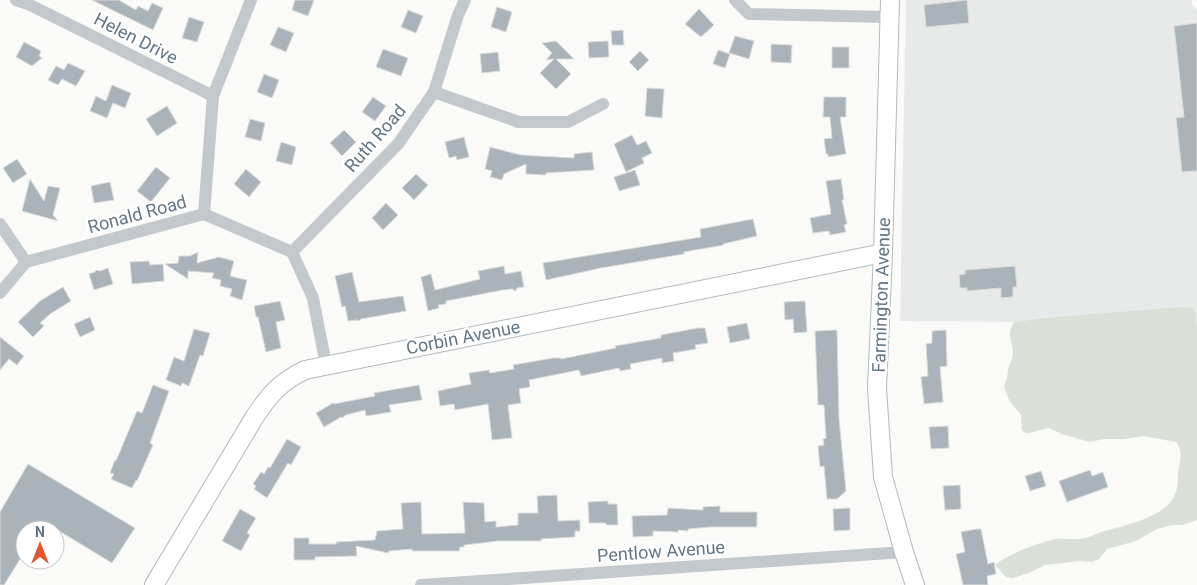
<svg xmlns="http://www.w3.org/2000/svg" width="1197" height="585" viewBox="0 0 1197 585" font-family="Roboto,sans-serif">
<rect width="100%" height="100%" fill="#fafaf8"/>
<path fill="#e8e9e9" d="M906,0H1192V5L1197,9V325L1195,312L1192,308L1044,318L1014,322L900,321Z"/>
<path fill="#dadfd7" d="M1182,307L1192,308L1195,312L1197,325V520L1182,525H1172L1157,529L1136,541L1107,549L1099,559L1092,562L1080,561L1045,565L1029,573L1013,578L1006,577L996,566V564C1011,553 1037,543 1056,539C1063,538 1071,540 1078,539C1087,539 1096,534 1104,531C1124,526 1164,517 1174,497C1178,489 1178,482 1178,474C1179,460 1185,456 1176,442L1143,436L1124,439H1104L1090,442L1062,434L1049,428L1029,433H1025L1022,430L1021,415L1009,400L1004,386C1008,379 1007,374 1009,366C1010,362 1013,358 1013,354C1014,343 1005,336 1014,322L1044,318Z"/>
<g fill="#aab3b9" stroke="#dcdcda">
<path d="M92,0H119L136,10L138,6L148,11L152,3L163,8L153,30Z"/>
<path d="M295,0H314L308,16L292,10Z"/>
<path d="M967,0L969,23L926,27L924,5Z"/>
<path d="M497,7L512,12L506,32L491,27Z"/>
<path d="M699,9L714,25L701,37L685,24Z"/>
<path d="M408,10L423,16L416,33L401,27Z"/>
<path d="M189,17L204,22L197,42L182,38Z"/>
<path d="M1197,23V171L1182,172L1176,118L1184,117L1174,26Z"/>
<path d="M278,27L294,33L286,52L270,45Z"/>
<path d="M623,30L624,45H612L611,31Z"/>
<path d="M735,36L754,41L749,59L729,53Z"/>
<path d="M556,41L574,59H556L571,74L556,89L540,73L554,59L546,60L552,53L542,43Z"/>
<path d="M608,41L609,57L589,58L588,42Z"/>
<path d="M24,42L41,51L39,56L42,58L32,66L16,57Z"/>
<path d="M771,44L792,45L791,63L771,62Z"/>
<rect x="832" y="47" width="17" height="21"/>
<path d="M383,49L408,58L401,76L376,67Z"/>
<path d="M718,50L730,54L725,68L713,64Z"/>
<path d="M640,51L649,60L638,71L629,62Z"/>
<path d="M498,52L500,71L482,73L480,54Z"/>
<path d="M68,63L85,71L76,86L62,79L58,85L48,80L56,66L64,70Z"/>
<path d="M264,74L279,80L272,98L257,92Z"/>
<path d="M112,85L131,93L125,108L113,103L107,118L90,111L96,96L106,101Z"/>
<path d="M647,88L664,89L662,118L645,116Z"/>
<path d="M373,97L386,106L375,121L362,112Z"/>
<path d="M824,97H846V117H840L846,154L828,157V154H826L824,139L832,138L830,117H823Z"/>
<path d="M167,106L177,123L157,136L146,119Z"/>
<path d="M250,119L265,123L261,141L245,137Z"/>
<path d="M344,130L356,142L342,156L330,143Z"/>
<path d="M632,135L637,145L646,141L652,153L642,158L644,163L626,172L614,144Z"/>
<path d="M464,137L469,157L457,160L456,156L449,158L445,142Z"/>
<path d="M281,142L296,147L292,165L276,161Z"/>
<path d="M490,147L521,155L574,158V154L592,152L594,170L546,173V175L526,174V164L504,174L502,180L490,177L492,171L485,169Z"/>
<path d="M17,159L27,174L13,183L3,168Z"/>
<path d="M156,167L170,178L151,202L137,191Z"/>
<path d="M246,169L261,182L249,197L234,184Z"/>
<path d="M635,170L640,185L619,191L614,177Z"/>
<path d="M416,174L428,185L414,200L402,188Z"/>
<path d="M30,179L44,201L48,186L60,188L53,215L58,221L22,211Z"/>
<path d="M841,179L844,200H842L847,224L844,225L846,232L830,235L829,231L813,233L810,218L831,214L826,181Z"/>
<path d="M110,182L114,200L94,203L91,186Z"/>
<path d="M386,203L398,215L383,230L372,218Z"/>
<path d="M753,219L757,236L723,244L724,245L684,252V254L601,268L546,280L543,263L701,237L700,229Z"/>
<path d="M198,252L197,263L219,257L234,261L230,276L247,280L242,300L230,296L232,289L220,286L221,280L212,278L214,273L188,271V279L165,264L178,263L179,256H190Z"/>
<path d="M149,261L150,265L163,264L164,281L132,284L130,262Z"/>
<path d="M504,266L505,274L521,271L524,287L517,288L516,291L512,289L503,290L446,301V304L438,305L439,308L428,311L421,277L431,274L435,290L480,279L478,271Z"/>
<path d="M1015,266L1017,287H1013V297L1001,298V288L967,291V288H960L959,275L965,274V270Z"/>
<path d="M108,268L113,284L94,290L89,274L95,272L96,270L100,271Z"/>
<path d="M352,272L359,302L403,296L406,311L361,319L359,321L356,320L348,321L345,306L342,307L335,276Z"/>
<path d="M63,287L71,301L50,314L40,323L44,326L33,337L18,322L40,301Z"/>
<path d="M280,301L285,320L276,322L281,348L266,352L258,317H256L254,306Z"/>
<path d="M805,301L807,332L794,333L793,319L785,320L784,302Z"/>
<path d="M90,317L95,330L80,337L74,324Z"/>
<path d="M747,323L750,339L730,343L727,327Z"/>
<path d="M698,328H705L708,343L695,345L696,349L673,353L674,361L662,363V358L630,364L631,369L620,371L619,368L581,376L579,370L529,380L530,387L519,389L521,403L508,405L512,438L492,440L488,404L455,410L454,404L440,406L438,391L471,384L469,373L489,370L490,373L514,369L513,365L553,358H561V359L616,348L615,346L661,338V335Z"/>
<path d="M194,329L210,333L203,356L200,355L189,386L182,383L181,386L166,380L174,357L184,361Z"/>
<path d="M837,330L839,419L846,491L837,499H827L824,466L820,467L818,446L824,445L823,439L826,438L824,405H818L815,331Z"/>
<path d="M946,330L947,366L940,367L943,402L924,404L921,377L928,376L926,344L932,343V331Z"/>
<path d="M0,337L24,356L17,365L9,359L0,370Z"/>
<path d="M153,385L169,391L150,443L153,445L137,481L136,480L132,488L111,479L114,474L110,473L115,460L116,461L137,411L142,413Z"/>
<path d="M419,385L422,400L389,405L391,412L366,416L365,410L346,415L342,418L341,417L324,427L316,413L333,403L334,404L375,396L374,393Z"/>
<path d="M948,426L949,448L931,449L929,427Z"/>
<path d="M287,439L301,447L291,465L288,463L267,498L254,489L256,486L253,484L261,472L264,474L268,467L270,468Z"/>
<path d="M28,464L135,528L112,563L51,526V530H25V551L4,585H0V512Z"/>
<path d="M1090,470L1092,476L1103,472L1108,487L1067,502L1059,481Z"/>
<path d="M1041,471L1046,486L1030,491L1025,476Z"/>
<path d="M960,485L961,509L945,510L943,486Z"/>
<path d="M557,495L558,521L580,520V531H575V537L541,539V541H498L464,545V547H460L459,551H412V549L389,551L388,553L356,546L357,556L315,557V560H294V538H309V544H336V542L375,540L377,531L403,529L401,503L421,502L422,534L465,533L463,502L484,503L485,522L496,521V527L518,525V513H538L537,496Z"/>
<path d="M608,501V504H617L618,525H607L605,523H589L588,502Z"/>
<path d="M720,506V512H757V527H710L688,529V531L679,530L678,532L653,531V536L633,537L632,516L667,515L668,508L703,510V507Z"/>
<path d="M850,508V530L834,531L833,509Z"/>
<path d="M240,509L256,518L247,533L250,535L241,551L222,541Z"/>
<path d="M976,529H981L988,564L994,562L996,574L987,576L988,585H963L956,554L965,552L961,532Z"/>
</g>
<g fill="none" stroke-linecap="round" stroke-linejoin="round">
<defs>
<g id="secondary">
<path d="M890,0L883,253L877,388L883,477L904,552L915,585"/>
<path d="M154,585L254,418C269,395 280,382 305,370L883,253"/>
</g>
</defs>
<use href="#secondary" stroke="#b3babf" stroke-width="20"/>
<g stroke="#c3c8cc" stroke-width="12">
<path d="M16,0L28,4L213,96"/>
<path d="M735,0L749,14L889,17"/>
<path d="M434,92L519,122H568L603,104"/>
<path d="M204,214L213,96L251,0"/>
<path d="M0,224L26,262"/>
<path d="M292,252L398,144L434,92L458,15L465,0"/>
<path d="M0,293L26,262L204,214L292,252L313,298L326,365"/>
<path d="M421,585L904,552"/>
</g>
<use href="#secondary" stroke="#fff" stroke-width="18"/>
</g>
<g text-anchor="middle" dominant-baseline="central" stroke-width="5" stroke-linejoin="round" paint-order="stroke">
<g font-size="18" fill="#657683" stroke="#fff">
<text transform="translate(136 38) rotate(27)">Helen Drive</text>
<text transform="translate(375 138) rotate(-49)">Ruth Road</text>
<text transform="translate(137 214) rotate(-15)">Ronald Road</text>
<text transform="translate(881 295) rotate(-88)">Farmington Avenue</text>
<text transform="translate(463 337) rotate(-11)">Corbin Avenue</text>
<text transform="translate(661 551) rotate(-4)">Pentlow Avenue</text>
</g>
</g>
<g transform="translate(40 545)"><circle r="24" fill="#ffffff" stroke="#c1c8cd"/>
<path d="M0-4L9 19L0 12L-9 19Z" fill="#e4572e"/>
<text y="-8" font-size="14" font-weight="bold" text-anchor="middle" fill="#657683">N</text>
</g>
</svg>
